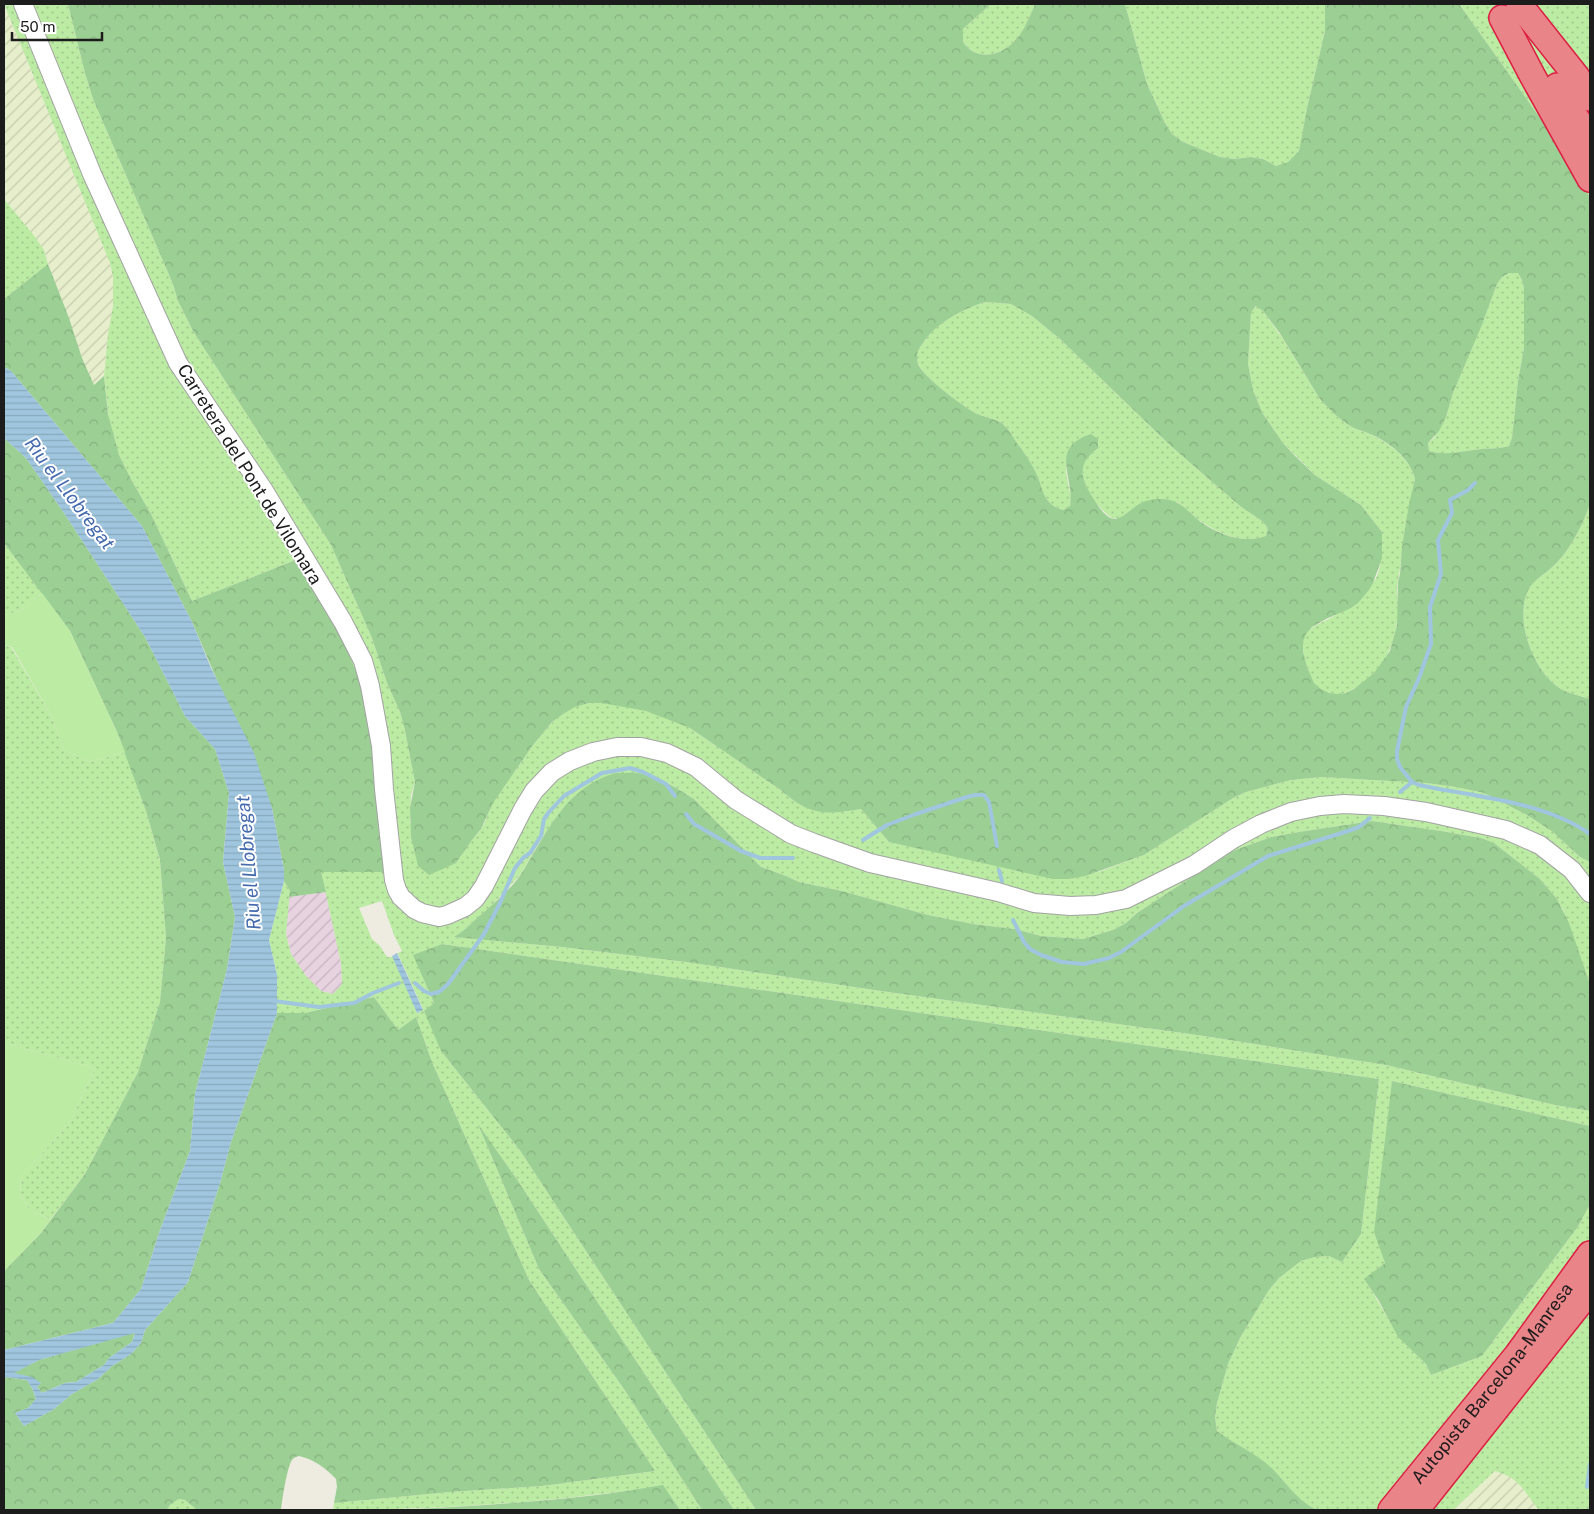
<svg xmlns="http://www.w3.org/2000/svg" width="1594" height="1514" viewBox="0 0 1594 1514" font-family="'Public Sans',sans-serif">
<defs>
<pattern id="industrial-furrows" width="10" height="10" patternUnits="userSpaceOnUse" patternTransform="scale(1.25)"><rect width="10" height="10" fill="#e7d2e0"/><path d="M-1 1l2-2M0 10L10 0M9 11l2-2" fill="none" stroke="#c6b4c0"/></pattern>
<pattern id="farmland-furrows" width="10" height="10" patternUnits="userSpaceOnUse" patternTransform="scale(1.25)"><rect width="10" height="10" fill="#e6eecb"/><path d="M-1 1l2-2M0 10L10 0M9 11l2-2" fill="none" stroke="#c5ccae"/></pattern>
<pattern id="grass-dots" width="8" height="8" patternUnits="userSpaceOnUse" patternTransform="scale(1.25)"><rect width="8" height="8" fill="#bceba4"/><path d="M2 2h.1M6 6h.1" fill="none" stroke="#a1c98d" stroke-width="1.8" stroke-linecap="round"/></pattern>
<pattern id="forest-crowns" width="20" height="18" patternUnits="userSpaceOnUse" patternTransform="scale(1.25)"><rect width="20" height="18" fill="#9ccf94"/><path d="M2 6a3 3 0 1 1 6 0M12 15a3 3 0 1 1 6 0" fill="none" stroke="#86b17f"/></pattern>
<pattern id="water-rules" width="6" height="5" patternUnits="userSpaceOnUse" patternTransform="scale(1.25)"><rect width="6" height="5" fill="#9fc6de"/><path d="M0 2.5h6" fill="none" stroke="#88aabe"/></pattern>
</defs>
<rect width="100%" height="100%" fill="#eeebe1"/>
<path fill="url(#industrial-furrows)" d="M326,892L341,963L342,984L333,994L321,991L306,976L291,954L286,934L289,897Z"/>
<g fill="url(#farmland-furrows)">
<path d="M4,4L110,263L113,277V306L108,334L104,376L94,385L82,358L69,318L53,278L44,250L4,199Z"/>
<path d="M1495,1471L1508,1475L1519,1483L1539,1510H1453Z"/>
</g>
<g fill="url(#grass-dots)" fill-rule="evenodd">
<path d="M4,4H68L85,73L93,99L173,284L178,301L193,331L331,545L372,638L387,683L400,712L404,726L415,782L411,795L410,823L456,863C461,856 466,848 471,841C474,837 479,833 481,829C487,821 488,810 494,801C500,790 508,780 516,770C533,745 557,705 590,703C620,700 663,715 690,728L782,791C809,815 827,815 861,809L889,842L1069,879L1101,871L1144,855L1233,798L1246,792L1291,780L1321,777L1426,783L1456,787L1484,793L1527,815L1553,832L1580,857L1590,862V984L1563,910L1557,899L1540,879L1494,843L1481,838L1441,831L1372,821L1299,832L1271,837L1230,852L1137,913L1126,923L1113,930L1083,939L1041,936L1015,929L973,924L928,915L842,891L799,882L786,876L761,867L694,799L670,784L657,778L643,774L616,773L558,815L542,838L520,875L492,905L462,932L455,937L562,947L686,962L881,991L1204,1036L1386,1065L1555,1105L1590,1111V1126L1392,1081L1382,1252L1385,1263L1365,1279L1392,1325L1409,1347L1426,1364L1431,1375L1482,1356L1579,1225L1590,1204V1510H1539C1523,1491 1522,1479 1495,1471L1453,1510H1317C1296,1501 1286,1481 1269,1466C1253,1452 1233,1444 1217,1431L1215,1417L1217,1403L1228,1364L1240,1338L1269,1290L1279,1278L1301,1261L1315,1257L1329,1256L1342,1262L1361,1234L1379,1079L442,944L414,955L434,1004L441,1051L519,1149L756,1510H734L516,1178L479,1126L539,1269L624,1389L702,1510H680L663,1486C630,1491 598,1494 565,1498C488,1506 411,1510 333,1510L334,1503L450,1492L542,1486L655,1471L529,1280L432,1062L416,1017L398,1030L374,997L305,1013H277V975L269,940L284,881L290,891L286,934L291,954L306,976L321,991L333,994L342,984L341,963L321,872H385L363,688L347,650L317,589L298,559L192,601L151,514L132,481L119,455L109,420L104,376L108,334L113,306V277L110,263ZM382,901L394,935L402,951L391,957H387L380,946L372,939L359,908ZM398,954L423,1009L417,1013L393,956Z"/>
<path d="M991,4H1035C1031,14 1026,27 1019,36C1009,49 990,60 974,52C970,50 966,45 963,42V29Z"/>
<path d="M1125,4H1325V31L1307,108L1299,152L1288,162L1276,166L1263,159L1250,157L1235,159L1220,157L1183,142L1172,134L1165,123L1147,84Z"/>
<path d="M1459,4H1590V198L1582,182L1543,122Z"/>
<path d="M4,199L35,237L44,250L48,264L4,299Z"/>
<path d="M1509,273H1518L1522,280L1524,289V348L1518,381L1512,438L1509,446C1499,449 1491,448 1481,449C1463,451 1446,456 1429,451L1428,443L1434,438L1446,417L1453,393L1481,326L1497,284L1502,277Z"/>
<path d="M986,302L1011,304L1032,316L1060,339L1172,447L1240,506L1262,521L1268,528L1266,536C1244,544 1221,535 1202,522C1193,517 1186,508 1177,502L1136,507L1121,518H1112C1098,509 1076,480 1084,462C1087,456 1093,452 1098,448L1067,455L1066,472L1071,498L1070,506L1063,510C1043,504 1044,491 1037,475C1032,464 1025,453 1017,443C1013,437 1007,426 1000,422C993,418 983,417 975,413C964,407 921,375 918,364C915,354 919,348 925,340C936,323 966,307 986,302Z"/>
<path d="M1257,306L1263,311L1283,339L1320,399C1329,409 1340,420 1352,427C1358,430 1364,431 1370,434C1389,443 1410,458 1415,479C1411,500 1406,521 1403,543C1401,555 1401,568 1398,580C1396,590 1398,601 1398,611C1396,646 1383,674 1350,691C1338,697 1324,694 1315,684C1310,678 1307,667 1305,659C1297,629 1313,628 1334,616C1342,611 1367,590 1372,584C1383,572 1381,548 1382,532L1361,505L1315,475L1283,443L1263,414L1253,390L1248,364L1251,311Z"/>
<path d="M1590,504V699C1581,696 1570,694 1561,689C1533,673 1512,616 1530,587C1536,579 1543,575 1550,569C1569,553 1582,527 1590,504Z"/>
<path d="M4,543L42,593L21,611L4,615Z"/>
<path d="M4,645L11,647L52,717L64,750L90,762L125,752L146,811L160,861L166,938L160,1002L138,1072L85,1174L51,1219L29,1210L20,1195L21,1177L70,1122L95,1068L8,1044L4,1039Z"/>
<path d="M179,1499L185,1500L197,1510H166L171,1504Z"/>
</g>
<g fill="url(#forest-crowns)" fill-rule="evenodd">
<path d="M68,4H991L963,29V42C966,46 970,50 974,52C991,60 1009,49 1019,36C1026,26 1031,14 1035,4H1125L1147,84L1165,123L1172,134L1183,142L1220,157L1235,159L1250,157L1263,159L1276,166L1288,162L1299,151L1307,108L1325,31V4H1459L1543,122L1582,182L1590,198V504C1582,527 1569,553 1550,569C1543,575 1536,579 1530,587C1512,616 1533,673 1561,689C1570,694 1581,696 1590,699V862L1580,857L1553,832L1527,815L1484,793L1456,787L1426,783L1321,777L1291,780L1246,792L1233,798L1144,855L1085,876L1069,879H1053L889,842L861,809C826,815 810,816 782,791L690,728L646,711L602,703H589L575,707L563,714L552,722L533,745L493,803L481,829L472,840L456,863L429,875L418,866L411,837L410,808L415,782L404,726L400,712L387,683L372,638L331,545L193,331L178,301L173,284L93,99L85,73ZM1509,273H1518L1522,280L1524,289V348L1518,381L1512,438L1509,446C1499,449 1491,448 1481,449C1463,451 1446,456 1429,451L1428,443L1439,431L1446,417L1453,393L1481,327L1497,284L1502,277ZM986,302L1011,304L1032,316L1060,339L1172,447L1240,506L1262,521L1268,528L1266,536C1244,544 1219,535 1201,522C1190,514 1183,503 1170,500C1162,498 1151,499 1143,502C1123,512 1116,533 1097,504C1091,495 1085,486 1083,476C1081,463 1088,456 1098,448V439L1091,434C1048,448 1075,477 1070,506L1063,510C1043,504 1044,491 1037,475C1032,464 1025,453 1017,443C1013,437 1007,426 1000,422C993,418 983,417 975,413C964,407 921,375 918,364C915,354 919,348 925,340C937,323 966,307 986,302ZM1256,306L1263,311L1279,332L1320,399C1329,409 1340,420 1352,427C1358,430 1364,431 1370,434C1389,442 1410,458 1415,479L1409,504L1402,547L1400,574L1398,582L1397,625L1390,651L1374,673L1354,689L1346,693L1337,694L1329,693L1321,689L1314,683L1307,667L1303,651V642L1306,634L1312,627L1326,619L1351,608L1358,603L1369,590L1373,583L1382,558V532L1361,505L1315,475L1296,457L1283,443L1263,414L1253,390L1248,364L1251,312Z"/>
<path d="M48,264L69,318L82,358L94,385L104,376L108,414L119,455L132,481L151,514L192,601L298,559L317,589L347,650L363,688L376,748L385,872H321L326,892L289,897L290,891L284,881V870L272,808L192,622L142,526L11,371L4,367V299Z"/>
<path d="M4,438L26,458L64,513L145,637L185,716L215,749L229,793L223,862L235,917L227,969L195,1094L190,1151L160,1230L141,1289L113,1323L4,1350V1271L41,1233L85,1174L138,1072L160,1002L166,938L160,860L146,811L117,732L70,631L4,543Z"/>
<path d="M616,773C625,773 635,772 644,774C662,778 678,789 694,799L761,867L786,876L799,882L842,891L928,915L973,924L1015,929L1041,936L1083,939L1113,930L1126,923L1137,913L1230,852L1271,837L1299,832L1372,821L1441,831L1481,838L1494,843L1540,879L1557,899L1569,923L1590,984V1111L1555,1105L1386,1065L1204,1036L881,991L686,962L562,947L454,937C465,931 473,921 483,913C496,901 512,888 521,874C546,834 566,786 616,773Z"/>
<path d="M442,944L1379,1079L1361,1234L1342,1262L1329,1256L1315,1257L1301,1261L1279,1278L1269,1290L1240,1338L1228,1364L1217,1403L1215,1417L1217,1431C1233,1443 1251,1451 1266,1463C1284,1478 1295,1500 1317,1510H756L519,1149L441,1051L424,1011L434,1003L413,955Z"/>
<path d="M374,997L398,1030L416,1017L432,1062L529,1280L655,1471L542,1486L450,1492L334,1503L337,1487L336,1479C326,1468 313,1459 299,1456C295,1457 295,1457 292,1460C287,1467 282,1501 281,1510H197L185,1500L179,1499L171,1504L166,1510H4V1378L6,1377L27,1380L33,1390L36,1399L28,1408L15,1413L24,1426L54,1409L72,1394L98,1379L112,1366L131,1354L141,1343L145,1330L188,1282L220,1183L231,1142L277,1013H305Z"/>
<path d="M1392,1081L1590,1126V1204L1579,1225L1482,1356L1431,1375L1426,1364L1398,1337L1379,1301L1364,1279L1385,1263L1374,1232Z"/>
<path d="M478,1124L516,1178L734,1510H702L624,1389L539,1269Z"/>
<path d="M135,1332L132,1342L109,1358L104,1365L76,1382L65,1383L42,1393L37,1387L41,1383L13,1373L39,1360Z"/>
<path d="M663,1485L680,1510H397C486,1505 575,1501 663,1485Z"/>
</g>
<g fill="#bceba4">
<path d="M42,593L70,631L117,732L125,752L90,762L64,750L52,717L12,647L4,645V615L21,611Z"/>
<path d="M4,1039L8,1044L95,1068L70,1122L21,1177L20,1195L29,1210L51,1219L41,1233L4,1271Z"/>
</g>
<g fill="url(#water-rules)" fill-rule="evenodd">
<path d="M4,367L11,371L142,526L192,622L211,668L254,753L272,808L284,870V881L269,940L277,975V1013L231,1142L220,1183L188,1282L145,1330L141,1343L131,1354L112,1366L98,1379L72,1394L54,1409L24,1426L15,1413L28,1408L36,1399L33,1390L27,1380L6,1377L4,1378V1350L113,1323L141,1289L160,1230L190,1151L195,1094L227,969L235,917L223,862L229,793L215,749L185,716L145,637L64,513L26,458L4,438ZM135,1333L132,1342L109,1358L104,1365L76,1382L65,1383L42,1393L37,1387L41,1383L32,1377L14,1373L39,1360Z"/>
<path d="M397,953L423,1010L417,1013L392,956Z"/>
</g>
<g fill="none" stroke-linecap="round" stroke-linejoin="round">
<g stroke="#9fc6de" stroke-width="4">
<path d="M1475,483L1468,490L1450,500L1452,513L1438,540L1441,574L1430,607L1431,644L1419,678L1406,707L1397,751V759L1400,767L1412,782L1419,785C1474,797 1543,801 1590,834"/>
<path d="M1400,792L1412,782"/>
<path d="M686,814L694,824L741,851L760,858H793"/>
<path d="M863,840L887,825L916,814L967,797L975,795H984L989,802L997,846"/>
<path d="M999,870L1002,881"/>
<path d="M1013,920L1024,942L1030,949L1041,955L1062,962L1084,964L1092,962L1109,958L1121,952L1184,906L1268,856L1348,831L1359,827L1370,818"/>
<path d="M415,983L424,991L431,994L439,992L448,984L484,934L500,903L515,868L523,858L530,853L541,836L544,819L549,812L564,796L602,773L630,768L643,772L666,784L675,796"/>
<path d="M274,1001L319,1007L354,1003L373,993L399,983"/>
<path d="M1587,1487L1590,1464"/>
</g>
<defs>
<path id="minor" d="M23,4L92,174L178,363L263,489L343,622L363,661L370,686L381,746L384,789L394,880L397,890L401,897L414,909L422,913L439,917L447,915L465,907L475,899L484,886L523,809L534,791L552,772L570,761L593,752L617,747H641L667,753L696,767L736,800L791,834L814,843L870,863L998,892L1034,903L1070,906L1096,905L1126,899L1194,865L1233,839L1261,824L1291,812L1320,806L1344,804L1384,806L1426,812L1506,830L1540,845L1572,870L1590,893"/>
<g id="highway">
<path d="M1519,4L1577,77L1590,98"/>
<path d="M1502,18L1532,75L1590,179"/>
<path d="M1557,86L1590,141"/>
<path id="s1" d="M1391,1510L1517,1355L1590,1254"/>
<path d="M1416,1510L1580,1303L1590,1286"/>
</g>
</defs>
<use href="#minor" stroke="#a3a3a3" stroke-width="20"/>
<use href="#highway" stroke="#dd1d42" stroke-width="28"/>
<use href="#minor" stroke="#fff" stroke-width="18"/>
<use href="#highway" stroke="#e98488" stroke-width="25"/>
</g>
<g text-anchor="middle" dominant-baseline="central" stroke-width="4" stroke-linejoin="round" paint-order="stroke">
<g font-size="18" fill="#1c1c1c" stroke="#fff">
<text transform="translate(250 474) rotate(58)">Carretera del Pont de Vilomara</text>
<text stroke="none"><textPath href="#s1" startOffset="162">Autopista Barcelona-Manresa</textPath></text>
</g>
<g font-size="19" font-style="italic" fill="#456aae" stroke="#fff">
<text transform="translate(70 493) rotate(53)">Riu el Llobregat</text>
<text transform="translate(248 863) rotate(-95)">Riu el Llobregat</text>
</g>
</g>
<rect width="1594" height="1514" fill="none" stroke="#1c1c1c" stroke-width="10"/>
<path d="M12 32v8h90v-8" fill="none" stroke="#1c1c1c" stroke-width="2.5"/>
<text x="20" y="32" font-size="15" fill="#1c1c1c" stroke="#ffffff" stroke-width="4" paint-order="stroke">50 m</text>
</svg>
